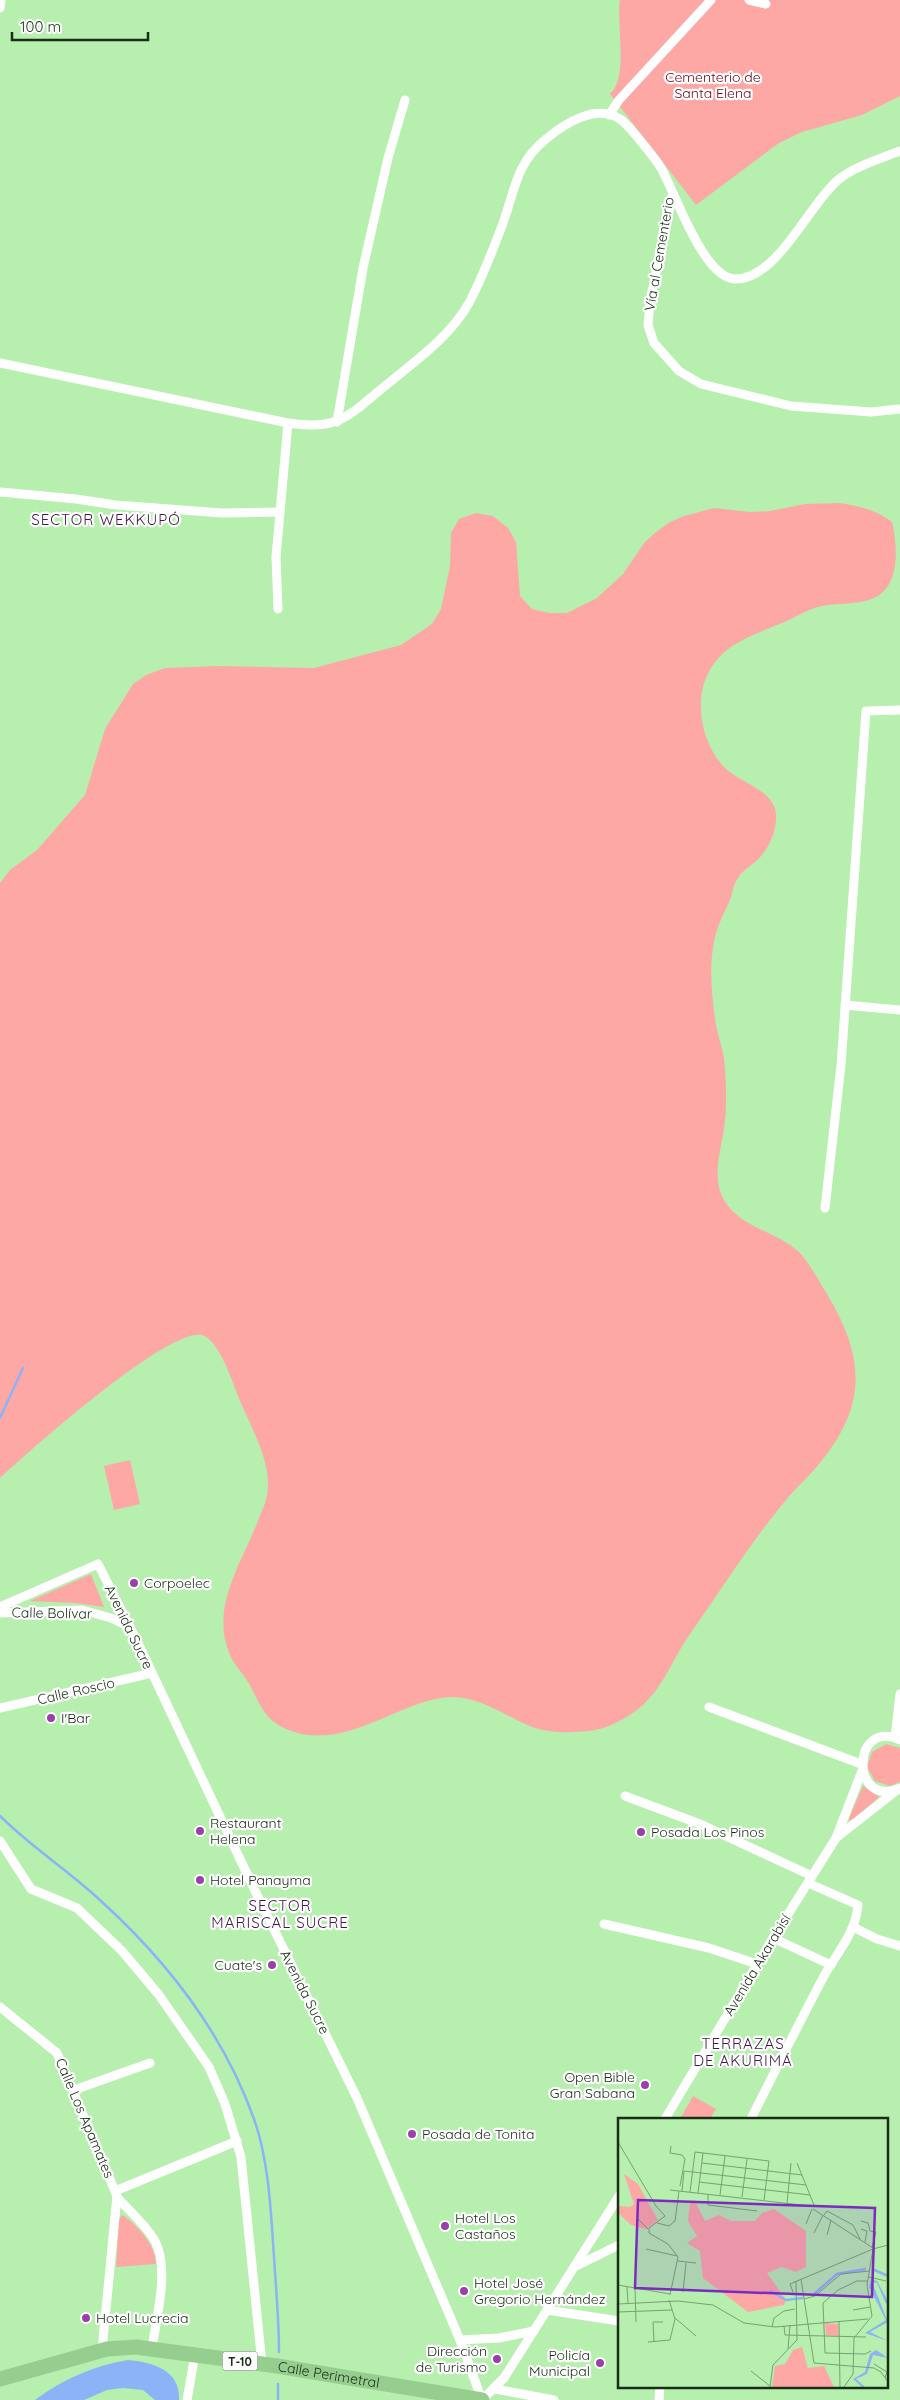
<svg xmlns="http://www.w3.org/2000/svg" width="900" height="2400" viewBox="0 0 900 2400" font-family="Quicksand,sans-serif">
<rect width="100%" height="100%" fill="#b7efaf"/>
<g fill="#fea8a6">
<path d="M620,0H900V96L862,115L802,132L779,143L696,205L610,94C629,77 616,26 620,0Z"/>
<path d="M839,503C860,506 876,510 892,522C898,548 900,586 874,598C858,605 838,603 822,606C811,608 801,614 791,619C762,633 729,639 711,668C693,697 700,740 723,766C738,783 775,789 776,815C777,832 768,851 755,862C749,867 742,871 738,878C733,885 733,892 730,900C727,908 723,914 720,922C707,952 711,993 716,1025C718,1036 722,1047 724,1058C726,1077 727,1101 725,1120C723,1146 710,1175 724,1200C741,1229 778,1231 801,1254C811,1266 819,1281 827,1294C868,1362 866,1410 814,1470C807,1478 799,1485 792,1493C753,1538 722,1589 688,1637C673,1659 664,1685 644,1704C630,1717 607,1730 587,1731C569,1733 549,1733 532,1727C502,1715 475,1692 441,1698C388,1707 337,1756 280,1726C262,1716 258,1699 248,1682C243,1673 234,1665 230,1655C209,1607 243,1561 259,1518C263,1508 268,1498 268,1487C269,1456 249,1424 238,1396C232,1381 219,1340 202,1335C168,1327 28,1452 0,1478V883L10,870L37,850L85,795L105,729L133,684L146,675L165,668L217,666L314,668L401,645L432,624L441,609L450,566L451,533L459,519L476,513L493,516L508,528L516,542L520,596L532,609L549,613H567L597,598L623,574L644,543L656,532L670,522L684,516L714,508L750,512L770,511L805,504Z"/>
<path d="M130,1460L140,1504L114,1510L104,1466Z"/>
<path d="M91,1574L104,1607L75,1603L30,1601Z"/>
<path d="M886,1744L900,1748V1782L890,1786L875,1781L867,1767L872,1752Z"/>
<path d="M863,1786L879,1797L850,1822L849,1818Z"/>
<path d="M693,2096L716,2109L710,2119H680Z"/>
<path d="M122,2215C137,2224 156,2246 156,2264L116,2267L119,2219Z"/>
</g>
<path fill="#8db3f7" d="M128,2360C152,2362 181,2370 179,2400H155L143,2390L123,2388L107,2390L84,2400H35C63,2379 93,2366 128,2360Z"/>
<g fill="none" stroke-linecap="round" stroke-linejoin="round">
<g stroke="#8db3f7" stroke-width="2.5">
<path d="M0,1418L23,1368"/>
<path d="M0,1816C31,1847 69,1871 101,1901C167,1961 224,2035 254,2119C269,2161 271,2213 274,2257C276,2289 279,2320 279,2352"/>
<path d="M278,2400V2384"/>
</g>
<g stroke="#fff" stroke-width="9">
<path d="M749,0L766,4"/>
<path d="M0,8L1,0"/>
<path d="M609,115L619,100L711,0"/>
<path d="M672,196L650,301L648,325L654,343L679,371L701,384L791,406L871,412L900,409"/>
<path d="M0,363L288,423C339,431 348,416 385,386C414,362 450,337 469,303C482,278 493,250 503,223C515,190 516,163 546,139C564,124 596,103 620,119C627,124 633,132 639,139C646,148 655,158 661,168C675,192 703,278 735,279C777,280 809,204 838,180C855,166 880,159 900,151"/>
<path d="M337,422L363,268L388,158L405,100"/>
<path d="M0,492L76,499L116,505L222,513L280,512"/>
<path d="M278,609L276,557L288,423"/>
<path d="M845,1005L900,1010"/>
<path d="M825,1208L841,1065L866,711L900,710"/>
<path d="M0,1607L98,1564L137,1641L257,1895L357,2098L460,2340L482,2400L504,2378L619,2196"/>
<path d="M0,1613L82,1610L111,1618L130,1627"/>
<path d="M709,1707L861,1764"/>
<path d="M0,1708L152,1673"/>
<path d="M895,1738L900,1694"/>
<path d="M900,1740C851,1717 850,1810 900,1788"/>
<path d="M625,1796L700,1824L812,1876"/>
<path d="M836,1838L897,1790"/>
<path d="M0,1841L31,1889L77,1908L122,1951L159,1995L209,2067L225,2104L241,2157L262,2364"/>
<path d="M604,1924L709,1948L757,1964"/>
<path d="M853,1927L877,1939L900,1946"/>
<path d="M773,1938L831,1965"/>
<path d="M0,2007L57,2053L117,2196L102,2350"/>
<path d="M74,2090L150,2063"/>
<path d="M665,2119L773,1938L836,1838L862,1771"/>
<path d="M751,2119C775,2071 799,2023 824,1976C837,1953 856,1932 858,1905L808,1883"/>
<path d="M115,2191L237,2141"/>
<path d="M117,2197C129,2211 146,2225 155,2241C170,2270 156,2318 152,2349"/>
<path d="M574,2267L619,2245"/>
<path d="M547,2310L619,2321"/>
<path d="M460,2340L499,2338L534,2331"/>
<path d="M495,2389L554,2400"/>
<path d="M187,2400L195,2354"/>
<path d="M659,2400L660,2386"/>
</g>
<path stroke="#95ce8e" stroke-width="15" id="s1" d="M0,2379L107,2349L136,2347L277,2366L482,2400"/>
</g>
<g fill="#9b40ab" stroke="#fefefe" stroke-width="2">
<circle cx="134" cy="1583" r="5"/>
<circle cx="51" cy="1718" r="5"/>
<circle cx="200" cy="1831" r="5"/>
<circle cx="641" cy="1832" r="5"/>
<circle cx="200" cy="1880" r="5"/>
<circle cx="272" cy="1965" r="5"/>
<circle cx="645" cy="2085" r="5"/>
<circle cx="412" cy="2134" r="5"/>
<circle cx="445" cy="2226" r="5"/>
<circle cx="464" cy="2291" r="5"/>
<circle cx="86" cy="2318" r="5"/>
<circle cx="497" cy="2359" r="5"/>
<circle cx="600" cy="2363" r="5"/>
</g>
<g text-anchor="middle" dominant-baseline="central" stroke-width="4.5" stroke-linejoin="round" paint-order="stroke">
<rect fill="#fefefe" stroke="#5d6c5b" stroke-width="1" x="222.5" y="2351.5" width="35" height="19" rx="4"/>
<g font-size="12" font-weight="bold" fill="#182e15">
<text x="240" y="2361">T-10</text>
</g>
<g font-size="14" fill="#700517" stroke="#fefefe">
<text x="713" y="77">Cementerio de<tspan x="713" dy="16">Santa Elena</tspan></text>
</g>
<g font-size="14" fill="#182e15" stroke="#fefefe">
<text transform="translate(659 254) rotate(-80)">Vía al Cementerio</text>
<text transform="translate(52 1613) rotate(1)">Calle Bolívar</text>
<text transform="translate(129 1627) rotate(64)">Avenida Sucre</text>
<text transform="translate(76 1691) rotate(-13)">Calle Roscio</text>
<text transform="translate(757 1965) rotate(-59)">Avenida Akarabisí</text>
<text transform="translate(305 1992) rotate(63)">Avenida Sucre</text>
<text transform="translate(85 2118) rotate(67)">Calle Los Apamates</text>
<text stroke="none"><textPath href="#s1" startOffset="335">Calle Perimetral</textPath></text>
</g>
<g font-size="14" fill="#182e15" stroke="#fefefe" text-anchor="start">
<text x="144" y="1583">Corpoelec</text>
<text x="61" y="1718">I'Bar</text>
<text x="210" y="1823">Restaurant<tspan x="210" dy="16">Helena</tspan></text>
<text x="651" y="1832">Posada Los Pinos</text>
<text x="210" y="1880">Hotel Panayma</text>
<text x="262" y="1965" text-anchor="end">Cuate's</text>
<text x="635" y="2077" text-anchor="end">Open Bible<tspan x="635" dy="16">Gran Sabana</tspan></text>
<text x="422" y="2134">Posada de Tonita</text>
<text x="455" y="2218">Hotel Los<tspan x="455" dy="16">Castaños</tspan></text>
<text x="474" y="2283">Hotel José<tspan x="474" dy="16">Gregorio Hernández</tspan></text>
<text x="96" y="2318">Hotel Lucrecia</text>
<text x="487" y="2351" text-anchor="end">Dirección<tspan x="487" dy="16">de Turismo</tspan></text>
<text x="590" y="2355" text-anchor="end">Policía<tspan x="590" dy="16">Municipal</tspan></text>
</g>
<g font-size="15" letter-spacing="1" fill="#44184b" stroke="#fefefe">
<text x="106" y="519">SECTOR WEKKUPÓ</text>
<text x="280" y="1905">SECTOR<tspan x="280" dy="17">MARISCAL SUCRE</tspan></text>
<text x="743" y="2043">TERRAZAS<tspan x="743" dy="17">DE AKURIMÁ</tspan></text>
</g>
</g>
<g transform="translate(618 2118)">
<rect width="270" height="270" fill="#b7efaf"/>
<path d="M6,56L20,66L40,102L28,111L13,107L0,95L1,88L12,89L16,86ZM72,84L78,85L87,103L101,97L113,103H137L144,95L156,91L188,113V149L178,154L164,149L149,155L168,182L166,187L130,194L85,160L82,133L69,125L79,118L70,103ZM207,205L220,206L221,218L208,217ZM184,229L190,250L206,248L216,269H154L157,248L167,246L175,232Z" fill="#fea8a6"/>
<path d="M253,161L259,163L270,183L268,186L259,165L254,164L270,204L252,214L270,223L247,215L268,202L251,169ZM258,232L270,240L255,237L249,256L238,261L247,269H244L235,261L247,254L252,236Z" fill="#8db3f7"/>
<path fill="none" stroke="#8db3f7" stroke-width="2.5" d="M254,151L270,158M152,173L168,182L185,180M196,176L219,156L248,151"/>
<path fill="none" stroke="#77a271" stroke-width="1" d="M0,24L38,88L47,98L31,110V115L50,126L60,139M53,28L52,35L64,37L67,41L62,68M84,45L184,57M179,45L196,87M81,64L192,77M52,72L192,88M64,73L66,53L188,67M72,74L77,34L151,43L146,82M80,75L85,35M90,76V87L139,93M102,77L107,38M124,79L129,41M169,85L173,45M195,91L255,130M20,95L19,100L30,111M206,97L209,93L235,107L242,121M243,103L250,105L252,113L258,114L254,130M39,105L51,108L57,103L61,73M188,106L194,91M243,111L249,113L247,124M196,115L205,97M209,117L213,102M28,131L59,138M60,143L78,145M251,159L268,163M183,161L196,245L256,250L263,254L270,264M0,167L52,176M9,169L10,185M17,170L18,204M65,174L68,145M175,174L172,166L255,131M52,177L60,139M186,181L197,178L223,156L251,153M205,185L207,235L247,236L253,233M205,185L220,172L239,163H249M0,186L60,183L95,187L126,205L157,209L250,201M235,192L252,189M0,194L54,192M57,200L78,218M221,204L222,269M166,208L167,217L248,219M154,209L156,200L166,193L177,191M36,223L35,204H45M30,224L52,222L57,201L51,182M170,231L172,207M256,246L269,254L267,260M133,253L152,268M152,269L155,247L179,222L178,163M226,269L235,256L236,220L254,198L249,167L255,131L270,127"/>
<path fill="#7b2cbf" fill-opacity="0.15" stroke="#7b2cbf" stroke-width="2.5" d="M20,82L257,90L254,179L17,170Z"/>
<rect width="270" height="270" fill="none" stroke="#182e15" stroke-width="2.5"/>
</g>
<path d="M12 32v8h136v-8" fill="none" stroke="#182e15" stroke-width="2.5"/>
<text x="20" y="32" font-size="15" fill="#182e15" stroke="#fefefe" stroke-width="4" paint-order="stroke">100 m</text>
</svg>
